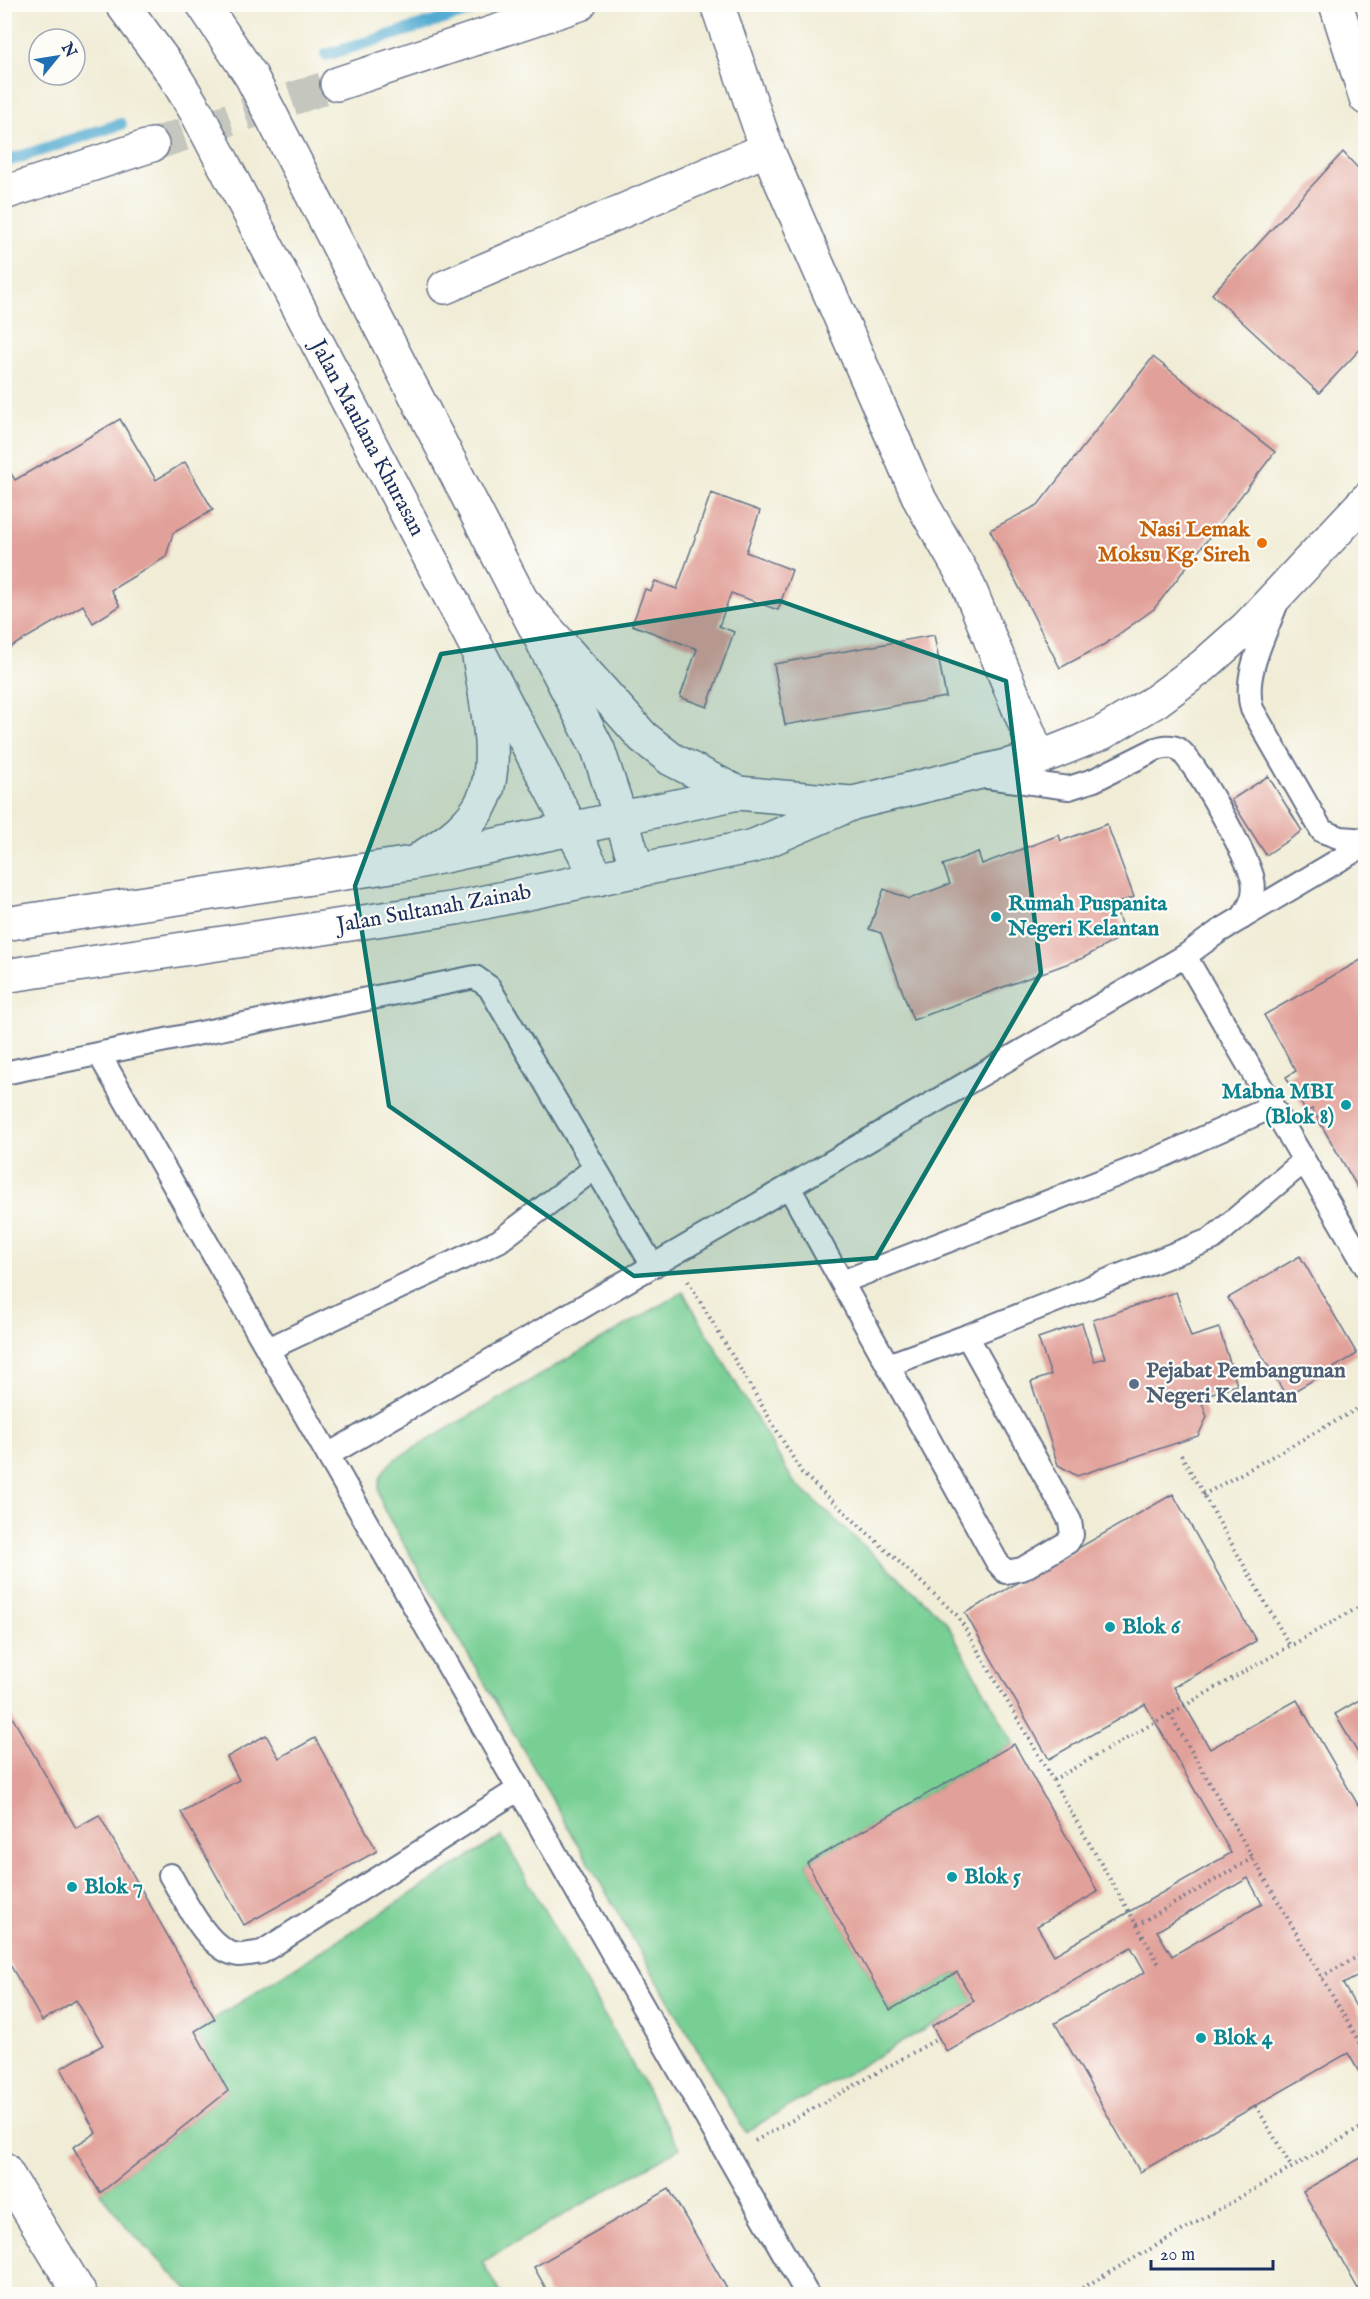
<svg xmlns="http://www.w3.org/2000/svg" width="1370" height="2299" viewBox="0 0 1370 2299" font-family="'IM FELL English',serif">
<rect width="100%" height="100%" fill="#fdfcf7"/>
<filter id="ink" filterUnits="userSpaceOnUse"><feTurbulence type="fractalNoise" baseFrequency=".0167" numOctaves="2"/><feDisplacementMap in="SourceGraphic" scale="12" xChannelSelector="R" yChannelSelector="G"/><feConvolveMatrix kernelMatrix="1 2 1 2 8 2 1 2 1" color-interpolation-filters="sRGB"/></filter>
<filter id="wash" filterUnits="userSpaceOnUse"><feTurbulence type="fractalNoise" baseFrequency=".008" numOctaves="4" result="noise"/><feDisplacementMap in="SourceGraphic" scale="24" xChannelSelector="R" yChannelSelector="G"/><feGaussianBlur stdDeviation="1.35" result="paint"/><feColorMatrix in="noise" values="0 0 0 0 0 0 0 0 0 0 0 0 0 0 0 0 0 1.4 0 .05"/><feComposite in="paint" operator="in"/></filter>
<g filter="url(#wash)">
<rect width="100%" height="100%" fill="#f0ecd6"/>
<g fill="#78cf94" stroke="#4a7f79" stroke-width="1.5">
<path d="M683,1292L793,1481L945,1620L1014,1744L807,1863L890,2010L957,1972L974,2001L745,2132L383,1508C376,1487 377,1474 395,1459Z"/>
<path d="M502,1836L680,2148L482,2262L501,2294H193L131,2232L100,2193L228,2091L195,2031Z"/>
</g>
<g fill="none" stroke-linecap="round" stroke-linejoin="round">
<g stroke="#55acd2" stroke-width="12">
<path d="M326,55L492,4"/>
<path d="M4,162L121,124"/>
</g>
</g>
<g id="blocks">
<g fill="#e1a099" fill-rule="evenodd">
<path d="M1343,152L1366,177V343L1319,393L1212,294Z"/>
<path d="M1153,357L1275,452L1154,609L1105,644L1060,668L990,530L1038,505Z"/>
<path d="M120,419L156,480L185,462L213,510L173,533L166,557L111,590L120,606L93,623L83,605L11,647L4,636V462L15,480Z"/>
<path d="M711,493L760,511L746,552L792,570L778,610L731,593L719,626L734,632L707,707L680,697L697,649L632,625L645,589L651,591L655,581L677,589Z"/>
<path d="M934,635L946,697L785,725L774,664Z"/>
<path d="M1268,776L1302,831L1266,855L1231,800Z"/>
<path d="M1107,824L1134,897L1114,904L1125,935L1083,958L913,1020L881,933L869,929L884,889L909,899L950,884L943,865L978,852L982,864L1059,835L1061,841Z"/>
<path d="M1366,957V1202L1312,1109L1306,1112L1286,1077L1296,1071L1264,1015Z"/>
<path d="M1300,1256L1357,1354L1286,1396L1228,1298Z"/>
<path d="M1176,1292L1191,1337L1219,1328L1237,1385L1200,1397L1207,1417L1198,1436L1077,1476L1058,1465L1031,1382L1051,1375L1038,1338L1082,1323L1094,1361L1105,1358L1093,1320Z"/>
<path d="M1173,1494L1256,1641L1174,1687L1210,1749L1297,1700L1358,1805L1366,1800V1972L1343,1984L1366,2024V2084L1348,2053L1140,2172L1055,2023L1145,1972L1131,1947L947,2052L932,2026L974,2001L957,1972L890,2010L807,1863L1014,1744L1098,1892L1037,1926L1054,1955L1231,1853L1145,1704L1049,1759L965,1613ZM1248,1878L1262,1904L1172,1956L1157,1931Z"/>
<path d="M1366,1696V1767L1335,1714Z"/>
<path d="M4,1703L76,1828L99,1815L215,2019L195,2031L228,2091L100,2193L73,2147L96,2133L61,2068L103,2045L76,2000L42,2021L4,1954Z"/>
<path d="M266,1735L279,1758L315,1738L377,1851L244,1925L181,1812L239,1780L227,1757Z"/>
<path d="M1366,2155V2294H1361L1303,2191Z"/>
<path d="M669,2189L730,2294H549L534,2267Z"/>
</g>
</g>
</g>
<g filter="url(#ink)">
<use href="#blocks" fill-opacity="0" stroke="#667188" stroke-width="1.5"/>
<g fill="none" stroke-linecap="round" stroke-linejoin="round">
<path stroke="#c5c6be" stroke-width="33" stroke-dasharray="33 16" stroke-linecap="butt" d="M152,145L337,84"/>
<defs>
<g id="service">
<path d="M1277,602C1266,634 1242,674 1252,709L1322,831L1341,838L1366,840"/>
<path d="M987,777L1069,788L1094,780L1156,749C1163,747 1171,745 1178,749C1193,757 1250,861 1253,880C1256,895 1250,906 1242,918"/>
<path d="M1185,956L1366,1267"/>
<path d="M99,1054L807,2294"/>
<path d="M4,1073L475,977L489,987L653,1266"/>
<path d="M789,1187L997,1562L1006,1572L1022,1569L1068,1542L1072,1535L1070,1521L967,1336L888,1365"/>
<path d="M842,1282L1145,1164L1272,1107"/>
<path d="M967,1336L1212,1239L1304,1161"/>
<path d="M268,1349L499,1241L595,1168"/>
<path d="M328,1455L1185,956L1218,932L1366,844"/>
<path d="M170,1875C184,1898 208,1952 239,1955C246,1955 255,1953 262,1952L519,1789"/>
</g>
<g id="minor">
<path d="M717,4L767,149L920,500L966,580L1039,758"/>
<path d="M1336,4L1366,98"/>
<path d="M337,84L580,4"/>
<path d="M4,193L152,145"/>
<path d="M445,287L767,149"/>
</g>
<g id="tertiary">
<path d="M122,4L172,72L197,113L598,879"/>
<path d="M203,4L251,76L598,749L638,871"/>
</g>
<g id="secondary">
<path d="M521,600L643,737L671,759L738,793"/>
<path d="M424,856C447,842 473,824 484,798C501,760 484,691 478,650"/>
<path d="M4,924L412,863L738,793L851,803"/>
<path d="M4,976L456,908L754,846L853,803L1039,758L1102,733L1156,701L1203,666L1247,627L1366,500"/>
<path d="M4,2169L80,2294"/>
</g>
</defs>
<use href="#service" stroke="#667188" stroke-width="26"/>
<use href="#minor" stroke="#667188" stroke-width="36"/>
<use href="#tertiary" stroke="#667188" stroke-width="36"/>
<use href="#secondary" stroke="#667188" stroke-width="36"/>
<g stroke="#667188" stroke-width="4" stroke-dasharray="1.5 4.5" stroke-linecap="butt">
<path d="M688,1281L802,1473L958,1616L1159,1964"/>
<path d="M1181,1455L1290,1646"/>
<path d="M1203,1495L1366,1404"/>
<path d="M1170,1714L1366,2054"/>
<path d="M1053,1780L1366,1603"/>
<path d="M1137,1925L1253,1858"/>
<path d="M1321,1977L1366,1952"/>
<path d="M1256,2106L1292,2168"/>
<path d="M755,2141L939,2038"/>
<path d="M1072,2294L1366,2125"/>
</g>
<use href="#service" stroke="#fff" stroke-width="22"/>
<use href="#minor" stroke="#fff" stroke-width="33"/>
<use href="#tertiary" stroke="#fff" stroke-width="33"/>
<use href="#secondary" stroke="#fff" stroke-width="33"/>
</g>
</g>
<path fill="#0f766e" fill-opacity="0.2" stroke="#0f766e" stroke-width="4.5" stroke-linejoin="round" d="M780,601L1006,681L1041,973L876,1258L634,1276L389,1106L355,886L441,654Z"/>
<circle fill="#e8710a" stroke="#fdfcf7" stroke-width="2" cx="1262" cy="543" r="6"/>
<g fill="#0f9aa8" stroke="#fdfcf7" stroke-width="2">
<circle cx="996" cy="917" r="6"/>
<circle cx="1346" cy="1105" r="6"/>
<circle cx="1110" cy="1627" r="6"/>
<circle cx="952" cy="1877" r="6"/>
<circle cx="72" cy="1887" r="6"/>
<circle cx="1201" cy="2038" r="6"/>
</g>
<circle fill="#5c6f8a" stroke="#fdfcf7" stroke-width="2" cx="1134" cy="1384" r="6"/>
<g text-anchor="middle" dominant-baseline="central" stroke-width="4.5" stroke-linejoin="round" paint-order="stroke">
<g font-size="22" fill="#1b2f5e" stroke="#fdfcf7">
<text transform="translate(367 438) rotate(62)">Jalan Maulana Khurasan</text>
<text transform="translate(434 909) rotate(-10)">Jalan Sultanah Zainab</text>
</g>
<g font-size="22" font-weight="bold" fill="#c56008" stroke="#fdfcf7" text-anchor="end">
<text x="1250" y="530">Nasi Lemak<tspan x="1250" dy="25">Moksu Kg. Sireh</tspan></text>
</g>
<g font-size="22" font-weight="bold" fill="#0d838f" stroke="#fdfcf7" text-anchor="start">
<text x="1008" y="904">Rumah Puspanita<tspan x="1008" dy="25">Negeri Kelantan</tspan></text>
<text x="1334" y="1092" text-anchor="end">Mabna MBI<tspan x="1334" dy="25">(Blok 8)</tspan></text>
<text x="1122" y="1627">Blok 6</text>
<text x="964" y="1877">Blok 5</text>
<text x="84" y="1887">Blok 7</text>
<text x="1213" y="2038">Blok 4</text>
</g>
<g font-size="22" font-weight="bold" fill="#4e5e75" stroke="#fdfcf7" text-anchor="start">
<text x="1146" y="1371">Pejabat Pembangunan<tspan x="1146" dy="25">Negeri Kelantan</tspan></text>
</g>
</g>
<rect width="1370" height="2299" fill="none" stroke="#fdfcf7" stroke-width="24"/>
<g transform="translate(57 57) rotate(60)"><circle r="28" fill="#fdfcf7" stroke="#a3aaba" stroke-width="1.5"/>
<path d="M0-4.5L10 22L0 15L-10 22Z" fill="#1f6fb2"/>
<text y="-9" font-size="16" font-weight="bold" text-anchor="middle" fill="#1b2f5e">N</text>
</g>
<path d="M1151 2260v9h122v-9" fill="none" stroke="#1b2f5e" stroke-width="3"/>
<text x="1160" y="2260" font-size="18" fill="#1b2f5e" stroke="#fdfcf7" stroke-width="4.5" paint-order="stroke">20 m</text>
</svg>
